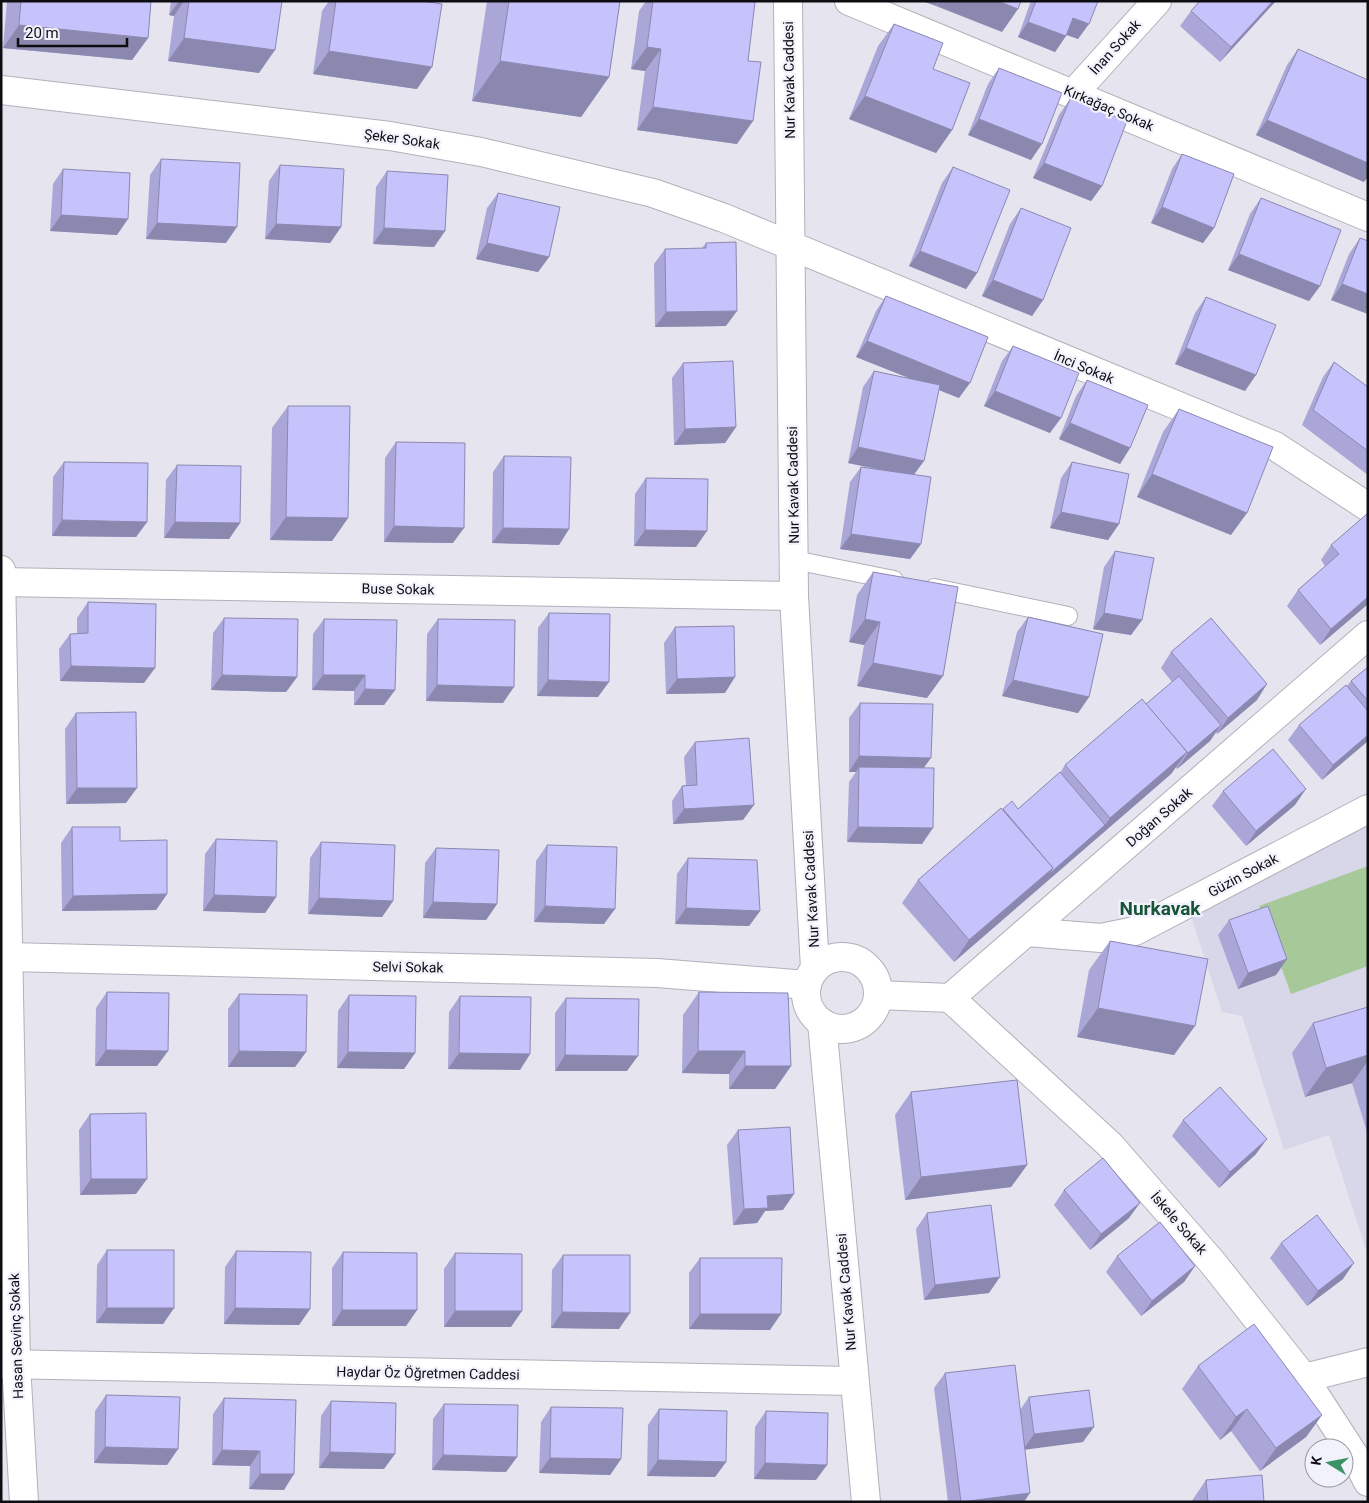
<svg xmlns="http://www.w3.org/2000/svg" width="1369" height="1503" viewBox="0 0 1369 1503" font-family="Roboto,sans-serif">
<rect width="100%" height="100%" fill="#e5e4ef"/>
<path fill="#d8d7e9" d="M1368,809V1256L1329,1135L1284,1150L1242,1016L1222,1012L1187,904Z"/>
<path fill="#a7c999" d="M1368,866V966L1291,994L1259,906Z"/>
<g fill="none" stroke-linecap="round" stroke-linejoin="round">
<defs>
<g id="service">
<path d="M794,560L894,580"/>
<path d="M934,588L1068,616"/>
</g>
<g id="minor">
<path d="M788,1L794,596L815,968"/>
<path d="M849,1L1368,217"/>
<path d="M1,90L390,136L481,152L653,193L724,218L1275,446L1368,507"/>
<path d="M1073,94L1157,1"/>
<path d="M1,570L16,1364L24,1502"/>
<path d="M1,582L794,596"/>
<path d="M1027,932L1101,938L1135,931L1368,809"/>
<circle cx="842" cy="993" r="36"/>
<path d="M8,957L657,973L807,985"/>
<path d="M878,995L950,998"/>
<path d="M950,998L1110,1145L1212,1262L1304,1378L1354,1455L1368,1482"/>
<path d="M950,998L1368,635"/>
<path d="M822,1023L866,1502"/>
<path d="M1,1364L854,1381"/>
<path d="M1304,1378L1368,1362"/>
</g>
</defs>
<use href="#service" stroke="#b1b1bb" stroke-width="20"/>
<use href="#minor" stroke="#b1b1bb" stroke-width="30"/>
<use href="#service" stroke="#fff" stroke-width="18"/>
<use href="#minor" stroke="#fff" stroke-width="28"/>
</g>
<g fill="#aaa7d8">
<path d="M7,1H151L148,38L132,60L3,48Z"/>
<path d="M171,1H282L259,73L168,61L174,16L169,15Z"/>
<path d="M329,1H422L417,89L313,74L322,11Z"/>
<path d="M487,1H620L609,77L581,117L472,101Z"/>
<path d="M646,1H749L737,144L637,130L645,71L631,69L639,11Z"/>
<path d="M1031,1H1098L1078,39L1066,35L1055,52L1018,37Z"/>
<path d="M1200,1H1276L1220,62L1180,26L1191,11Z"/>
<path d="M894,24L933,69L952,130L936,153L849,119L878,46Z"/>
<path d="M1298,49L1364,182L1256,135L1287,65Z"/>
<path d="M999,68L1031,160L968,135L988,84Z"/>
<path d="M1070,99L1102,186L1091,201L1033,178L1059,115Z"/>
<path d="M1182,154L1214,228L1203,243L1151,223L1172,169Z"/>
<path d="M161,159L226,243L146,239L150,175Z"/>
<path d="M280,165L341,227L330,243L265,239L269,181Z"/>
<path d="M953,167L977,273L966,289L909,266L942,183Z"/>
<path d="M63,169L117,235L50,231L53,184Z"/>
<path d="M387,171L445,231L434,247L373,244L376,187Z"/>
<path d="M498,193L549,257L538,272L476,259L487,208Z"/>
<path d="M1261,198L1320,286L1309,301L1228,270L1250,214Z"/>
<path d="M1021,208L1043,300L1032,316L982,296L1010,224Z"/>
<path d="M1360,238L1368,241V314L1331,300L1349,254Z"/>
<path d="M706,243L726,326L655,327L654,264L665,249L702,248Z"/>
<path d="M886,296L959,398L939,390L914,474L921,544L910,559L840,549L850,482L861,467L876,469L848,463L863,387L874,371L912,379L856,357L876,311Z"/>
<path d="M1206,297L1245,391L1175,364L1195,313Z"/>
<path d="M1013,346L1050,433L984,406L1002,361Z"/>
<path d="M1334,362L1368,387V475L1302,425L1323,377Z"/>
<path d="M683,363L736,427L725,443L674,445L672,378Z"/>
<path d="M1087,380L1130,448L1120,464L1059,439L1076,396Z"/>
<path d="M288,406L348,518L332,541L270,540L272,428Z"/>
<path d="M1179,409L1231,535L1137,497L1163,432Z"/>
<path d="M396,442L453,543L384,542L385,458Z"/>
<path d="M504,456L569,529L559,545L492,543L493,472Z"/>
<path d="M64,462L147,522L136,537L52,536L53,477Z"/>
<path d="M1072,462L1119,524L1108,540L1050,528L1061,478Z"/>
<path d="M177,465L240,523L229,539L164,538L166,480Z"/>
<path d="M646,478L696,547L634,546L635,494Z"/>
<path d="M1368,513V604L1320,645L1287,606L1298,590L1325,566L1321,560L1331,545Z"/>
<path d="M1115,551L1142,620L1131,635L1093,629L1104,567Z"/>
<path d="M873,572L927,698L857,686L864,645L849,642L857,595Z"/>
<path d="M88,602L144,683L60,681L59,649L70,634H77V618Z"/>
<path d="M549,613L598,697L537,696L538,628Z"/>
<path d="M1028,617L1089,697L1078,713L1002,696L1017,632Z"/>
<path d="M224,618L297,677L286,692L211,690L213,633Z"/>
<path d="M324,619L395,690L384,705H354V691L312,690L313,634Z"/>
<path d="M438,619L503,703L426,701L427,634Z"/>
<path d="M675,627L725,693L666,694L664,643Z"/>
<path d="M1171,652L1257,700L1217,734L1216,732L1210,741L1177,769L1176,767L1171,774L954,962L902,903L918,880L1003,809H1018L1060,773L1065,765L1146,704L1172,682L1161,668Z"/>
<path d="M1368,667V741L1322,780L1288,740L1299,725L1347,686L1351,681Z"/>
<path d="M860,703L924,768L922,844L847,842L849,782L856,772H849V718Z"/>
<path d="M76,713L126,803L66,804L65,729Z"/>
<path d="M695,742L743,820L673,824L672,801L682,786L686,785L684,757Z"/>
<path d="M1223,791L1295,805L1246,846L1212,806Z"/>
<path d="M72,827L120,841L167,894L156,910L62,911L61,843Z"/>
<path d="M216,839L276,897L265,913L203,911L205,854Z"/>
<path d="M321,842L393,901L382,917L308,914L310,858Z"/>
<path d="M547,845L604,924L534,922L536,861Z"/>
<path d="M436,848L497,904L486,920L423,918L425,863Z"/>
<path d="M688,858L760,911L749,926L675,924L677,874Z"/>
<path d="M1229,920L1287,959L1276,975L1238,989L1218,935Z"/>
<path d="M1110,941L1174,1055L1077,1037L1089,970Z"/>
<path d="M107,992L157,1066H95L96,1008Z"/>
<path d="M699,992L791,1066L775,1089H729V1074L682,1073L683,1015Z"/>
<path d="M239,994L306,1052L295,1067H228V1009Z"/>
<path d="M349,995L415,1053L404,1069L337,1068L338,1011Z"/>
<path d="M460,996L530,1054L520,1070L448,1069L449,1012Z"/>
<path d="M566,998L627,1071H555V1013Z"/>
<path d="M1368,1007V1135L1352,1083L1305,1097L1292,1053L1313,1023Z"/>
<path d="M911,1092L1027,1165L1011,1187L905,1200L895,1115Z"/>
<path d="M90,1114L136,1194L80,1195L79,1130Z"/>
<path d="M1183,1120L1256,1154L1219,1188L1172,1136Z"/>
<path d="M738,1130L783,1210L765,1211L757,1223L733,1225L727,1145Z"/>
<path d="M1064,1190L1129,1218L1090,1250L1054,1205Z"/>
<path d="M927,1213L989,1293L924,1300L916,1229Z"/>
<path d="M1281,1243L1343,1279L1307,1306L1270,1258Z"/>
<path d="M107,1250L174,1308L163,1324L96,1323L97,1265Z"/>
<path d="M236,1251L310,1309L299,1325L224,1324L225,1267Z"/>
<path d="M343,1252L417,1310L406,1326H332V1268Z"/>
<path d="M455,1253L511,1327H444V1269Z"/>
<path d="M563,1255L619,1329L551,1328L552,1270Z"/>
<path d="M1117,1256L1195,1266L1184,1282L1141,1316L1106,1272Z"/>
<path d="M700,1258L770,1330L689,1329V1273Z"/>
<path d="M1198,1366L1322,1415L1306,1437L1260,1471L1231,1431L1220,1440L1182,1389Z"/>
<path d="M945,1373L1020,1410L1029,1397L1083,1442L1025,1449L1024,1502H948L934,1388Z"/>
<path d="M106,1395L178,1449L167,1465L94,1463L95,1411Z"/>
<path d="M224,1398L296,1400L284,1490L249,1489L250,1466L212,1465L213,1414Z"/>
<path d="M331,1401L384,1469L319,1468L321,1416Z"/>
<path d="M444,1404L517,1457L506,1472L432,1470L433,1419Z"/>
<path d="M551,1407L621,1459L610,1475L539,1473L541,1422Z"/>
<path d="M659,1409L726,1462L715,1477L647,1476L648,1425Z"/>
<path d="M766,1411L816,1480L754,1479L755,1427Z"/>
<path d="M1206,1480L1264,1502H1191Z"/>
</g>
<g fill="#8b88b0">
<path d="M179,1H184L174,16L169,15Z"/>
<path d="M922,1H939L936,6Z"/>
<path d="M939,1H998L1018,9L1002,32L936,6Z"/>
<path d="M1273,1H1276L1220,62L1231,47Z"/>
<path d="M1073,18L1089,24L1078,39L1062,33Z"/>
<path d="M1028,22L1066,36L1055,52L1018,37Z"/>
<path d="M19,25L148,38L132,60L3,48Z"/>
<path d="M184,38L275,50L259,73L168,61Z"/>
<path d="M647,47L661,49L645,71L631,69Z"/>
<path d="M329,51L432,67L417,89L313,74Z"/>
<path d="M500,61L609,77L581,117L472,101Z"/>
<path d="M865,96L952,130L936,153L849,119Z"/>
<path d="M653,107L753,121L737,144L637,130Z"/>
<path d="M979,119L1042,144L1031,160L968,135Z"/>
<path d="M1267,120L1368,163V177L1364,182L1256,135Z"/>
<path d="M1044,163L1102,186L1091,201L1033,178Z"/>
<path d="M1162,207L1214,228L1203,243L1151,223Z"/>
<path d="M61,215L128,219L117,235L50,231Z"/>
<path d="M157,223L237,227L226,243L146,239Z"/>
<path d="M276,224L341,227L330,243L265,239Z"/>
<path d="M384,228L445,231L434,247L373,244Z"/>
<path d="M487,243L549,257L538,272L476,259Z"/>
<path d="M920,251L977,273L966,289L909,266Z"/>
<path d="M1239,254L1320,286L1309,301L1228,270Z"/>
<path d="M993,280L1043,300L1032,316L982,296Z"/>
<path d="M1342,284L1368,294V314L1331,300Z"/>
<path d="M737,311L726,326L655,327L666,312Z"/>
<path d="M867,341L970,383L959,398L856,357Z"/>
<path d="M1186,348L1256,375L1245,391L1175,364Z"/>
<path d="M995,391L1061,418L1050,433L984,406Z"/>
<path d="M1070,423L1130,448L1120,464L1059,439Z"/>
<path d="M736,427L725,443L674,445L685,429Z"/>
<path d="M858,447L924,461L913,476L848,463Z"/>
<path d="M1152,474L1247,513L1231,535L1137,497Z"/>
<path d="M1061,512L1119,524L1108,540L1050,528Z"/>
<path d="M286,517L348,518L332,541L270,540Z"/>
<path d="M62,520L147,522L136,537L52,536Z"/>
<path d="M175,522L240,523L229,539L164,538Z"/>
<path d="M394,526L464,528L453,543L384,542Z"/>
<path d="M503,528L569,529L559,545L492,543Z"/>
<path d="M645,530L707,531L696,547L634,546Z"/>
<path d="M851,534L921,544L910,559L840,549Z"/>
<path d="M1368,597V604L1320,645L1331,629Z"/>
<path d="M1104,613L1142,620L1131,635L1093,629Z"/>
<path d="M865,619L880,622L864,645L849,642Z"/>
<path d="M873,663L943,676L927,698L857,686Z"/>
<path d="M71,666L155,668L144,683L60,681Z"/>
<path d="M222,675L297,677L286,692L211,690Z"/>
<path d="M323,675H365L354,691L312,690Z"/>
<path d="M735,677L725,693L666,694L677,679Z"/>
<path d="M548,680L609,682L598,697L537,696Z"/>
<path d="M1013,680L1089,697L1078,713L1002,696Z"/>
<path d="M1267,684L1257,700L1217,734L1228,718Z"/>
<path d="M437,685L514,687L503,703L426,701Z"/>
<path d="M365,689L395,690L384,705H354Z"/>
<path d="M1221,725L1210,741L1177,769L1188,753Z"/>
<path d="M1368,735V741L1322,780L1333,765Z"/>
<path d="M1187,752L1171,774L954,962L969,940L1053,868L1105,825L1110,818Z"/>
<path d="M859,756L931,758L920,773L859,767L856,772H849Z"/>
<path d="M77,788H137L126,803L66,804Z"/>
<path d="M1306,789L1295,805L1246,846L1256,831Z"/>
<path d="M754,805L743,820L673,824L684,809Z"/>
<path d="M858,827L933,828L922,844L847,842Z"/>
<path d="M167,894L156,910L62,911L73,896Z"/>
<path d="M214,895L276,897L265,913L203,911Z"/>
<path d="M319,898L393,901L382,917L308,914Z"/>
<path d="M433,902L497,904L486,920L423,918Z"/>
<path d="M545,906L615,909L604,924L534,922Z"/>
<path d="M686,908L760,911L749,926L675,924Z"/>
<path d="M1287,959L1276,975L1238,989L1248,973Z"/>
<path d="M1098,1008L1195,1026L1174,1055L1077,1037Z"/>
<path d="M106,1050L168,1051L157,1066H95Z"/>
<path d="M239,1051L306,1052L295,1067H228Z"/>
<path d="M698,1051H745L729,1074L682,1073Z"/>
<path d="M348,1052L415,1053L404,1069L337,1068Z"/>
<path d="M459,1053L530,1054L520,1070L448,1069Z"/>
<path d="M565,1055L638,1056L627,1071H555Z"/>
<path d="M1368,1055V1061L1352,1083L1305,1097L1326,1068Z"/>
<path d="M745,1066H791L775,1089H729Z"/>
<path d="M1267,1139L1256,1154L1219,1188L1230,1172Z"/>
<path d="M1027,1165L1011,1187L905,1200L921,1177Z"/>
<path d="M91,1179H147L136,1194L80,1195Z"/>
<path d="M794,1194L783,1210L765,1211L757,1223L733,1225L744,1209L767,1196Z"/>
<path d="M1140,1203L1129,1218L1090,1250L1101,1234Z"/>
<path d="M1354,1263L1343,1279L1307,1306L1318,1291Z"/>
<path d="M1195,1266L1184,1282L1141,1316L1152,1301Z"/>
<path d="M1000,1277L989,1293L924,1300L935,1285Z"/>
<path d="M107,1308H174L163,1324L96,1323Z"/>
<path d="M235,1308L310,1309L299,1325L224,1324Z"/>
<path d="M342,1310H417L406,1326H332Z"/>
<path d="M455,1311H522L511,1327H444Z"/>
<path d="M562,1312L630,1313L619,1329L551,1328Z"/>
<path d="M700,1314H781L770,1330L689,1329Z"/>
<path d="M1247,1409L1231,1431L1220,1440L1236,1417Z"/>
<path d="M1322,1415L1306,1437L1260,1471L1276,1448Z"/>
<path d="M1094,1427L1083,1442L1023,1450L1034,1434Z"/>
<path d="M105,1447L178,1449L167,1465L94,1463Z"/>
<path d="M222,1450L260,1451L250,1466L212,1465Z"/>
<path d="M330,1452L395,1454L384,1469L319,1468Z"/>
<path d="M443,1455L517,1457L506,1472L432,1470Z"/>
<path d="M550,1458L621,1459L610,1475L539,1473Z"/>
<path d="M658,1460L726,1462L715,1477L647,1476Z"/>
<path d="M765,1463L827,1465L816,1480L754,1479Z"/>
<path d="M260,1474H294L284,1490L249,1489Z"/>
<path d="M1030,1493L1024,1502H961Z"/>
</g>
<g fill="#c6c2fb" stroke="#8b88b0">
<path d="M21,1H151L148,38L19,25Z"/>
<path d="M189,1H282L275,50L184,38Z"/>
<path d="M336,1H422L442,4L432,67L329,51Z"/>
<path d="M509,1H620L609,77L500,61Z"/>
<path d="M653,1H749L755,2L748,61L761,62L753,121L653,107L661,49L647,47Z"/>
<path d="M998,1H1021L1018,9Z"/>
<path d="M1036,1H1098L1089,24L1073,18L1066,36L1028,22Z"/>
<path d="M1200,1H1273L1231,47L1191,11Z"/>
<path d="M894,24L943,43L933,69L970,83L952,130L865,96Z"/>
<path d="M1298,49L1368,80V163L1267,120Z"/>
<path d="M999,68L1062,93L1042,144L979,119Z"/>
<path d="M1070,99L1127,121L1102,186L1044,163Z"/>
<path d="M1182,154L1234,174L1214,228L1162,207Z"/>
<path d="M161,159L240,163L237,227L157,223Z"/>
<path d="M280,165L344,169L341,227L276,224Z"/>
<path d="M953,167L1010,190L977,273L920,251Z"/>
<path d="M63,169L130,173L128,219L61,215Z"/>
<path d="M387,171L448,175L445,231L384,228Z"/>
<path d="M498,193L560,207L549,257L487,243Z"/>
<path d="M1261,198L1341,230L1320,286L1239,254Z"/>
<path d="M1021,208L1071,228L1043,300L993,280Z"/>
<path d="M1360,238L1368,241V294L1342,284Z"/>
<path d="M736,242L737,311L666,312L665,249L706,248V243Z"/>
<path d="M886,296L988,337L970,383L867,341Z"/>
<path d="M1206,297L1276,325L1256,375L1186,348Z"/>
<path d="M1013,346L1079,373L1061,418L995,391Z"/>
<path d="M733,361L736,427L685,429L683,363Z"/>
<path d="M1334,362L1368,387V451L1313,410Z"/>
<path d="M874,371L940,385L924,461L858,447Z"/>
<path d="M1087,380L1148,405L1130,448L1070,423Z"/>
<path d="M288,406H350L348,518L286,517Z"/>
<path d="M1179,409L1273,447L1247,513L1152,474Z"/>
<path d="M396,442L465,443L464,528L394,526Z"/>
<path d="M504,456L571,457L569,529L503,528Z"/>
<path d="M64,462L148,463L147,522L62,520Z"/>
<path d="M1072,462L1129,474L1119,524L1061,512Z"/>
<path d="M177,465L241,466L240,523L175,522Z"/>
<path d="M861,467L931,477L921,544L851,534Z"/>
<path d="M646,478L708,479L707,531L645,530Z"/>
<path d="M1368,513V597L1331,629L1298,590L1339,554L1331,545Z"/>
<path d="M1115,551L1154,558L1142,620L1104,613Z"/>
<path d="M873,572L958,587L943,676L873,663L880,622L865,619Z"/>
<path d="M88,602L156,604L155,668L71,666L70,634L88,633Z"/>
<path d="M549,613L610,614L609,682L548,680Z"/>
<path d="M1028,617L1103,634L1089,697L1013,680Z"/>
<path d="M224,618L298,619L297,677L222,675Z"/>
<path d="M1211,618L1267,684L1228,718L1171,652Z"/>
<path d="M324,619L397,620L395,690L365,689V675H323Z"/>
<path d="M438,619L515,620L514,687L437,685Z"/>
<path d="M734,626L735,677L677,679L675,627Z"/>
<path d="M1368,667V701L1351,681Z"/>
<path d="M1179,676L1221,725L1188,753L1146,704Z"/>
<path d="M1346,685L1368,711V735L1333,765L1299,725Z"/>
<path d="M1142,699L1187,752L1110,818L1065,765Z"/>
<path d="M860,703L933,704L931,758L859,756Z"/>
<path d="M136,712L137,788H77L76,713Z"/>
<path d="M749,738L754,805L684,809L682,786L697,785L695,742Z"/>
<path d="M1273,749L1306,789L1256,831L1223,791Z"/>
<path d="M859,767L934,768L933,828L858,827Z"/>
<path d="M1060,772L1105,825L1048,875L1053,868L1003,809L1012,801L1018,809Z"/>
<path d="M1001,808L1053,868L969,940L918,880Z"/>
<path d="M72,827H120V841L167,840V894L73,896Z"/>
<path d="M216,839L277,841L276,897L214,895Z"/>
<path d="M321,842L395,845L393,901L319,898Z"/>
<path d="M547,845L617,847L615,909L545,906Z"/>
<path d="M436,848L499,850L497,904L433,902Z"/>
<path d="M688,858L757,860L760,911L686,908Z"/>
<path d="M1268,906L1287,959L1248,973L1229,920Z"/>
<path d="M1110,941L1208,959L1195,1026L1098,1008Z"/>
<path d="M107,992L169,993L168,1051L106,1050Z"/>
<path d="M699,992L788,993L791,1066H745V1051H698Z"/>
<path d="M239,994L307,995L306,1052L239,1051Z"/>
<path d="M349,995L416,996L415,1053L348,1052Z"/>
<path d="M460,996L531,997L530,1054L459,1053Z"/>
<path d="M566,998L639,999L638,1056L565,1055Z"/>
<path d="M1368,1007V1055L1326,1068L1313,1023Z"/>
<path d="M1017,1080L1027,1165L921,1177L911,1092Z"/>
<path d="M1220,1087L1267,1139L1230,1172L1183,1120Z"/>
<path d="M146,1113L147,1179H91L90,1114Z"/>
<path d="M790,1127L794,1194L767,1196L768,1208L744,1209L738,1130Z"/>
<path d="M1103,1158L1140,1203L1101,1234L1064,1190Z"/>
<path d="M991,1205L1000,1277L935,1285L927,1213Z"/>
<path d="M1317,1215L1354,1263L1318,1291L1281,1243Z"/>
<path d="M1160,1222L1195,1266L1152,1301L1117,1256Z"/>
<rect x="107" y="1250" width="67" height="58"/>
<path d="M236,1251L311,1252L310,1309L235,1308Z"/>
<path d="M343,1252L417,1253V1310H342Z"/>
<path d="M455,1253L522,1254V1311H455Z"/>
<path d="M563,1255H630V1313L562,1312Z"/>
<path d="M700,1258H782L781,1314H700Z"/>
<path d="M1254,1324L1322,1415L1276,1448L1247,1409L1236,1417L1198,1366Z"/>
<path d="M1015,1365L1030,1493L961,1502L945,1373Z"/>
<path d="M1089,1390L1094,1427L1034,1434L1029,1397Z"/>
<path d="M106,1395L180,1397L178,1449L105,1447Z"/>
<path d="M224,1398L296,1400L294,1474H260V1451L222,1450Z"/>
<path d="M331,1401L396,1403L395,1454L330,1452Z"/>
<path d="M444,1404L518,1405L517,1457L443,1455Z"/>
<path d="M551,1407L623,1408L621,1459L550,1458Z"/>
<path d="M659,1409L727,1411L726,1462L658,1460Z"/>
<path d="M766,1411L828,1413L827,1465L765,1463Z"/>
<path d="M1262,1475L1264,1502H1208L1206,1480Z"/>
</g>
<g text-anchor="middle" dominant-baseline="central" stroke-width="4.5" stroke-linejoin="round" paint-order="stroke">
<g font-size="14" fill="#0e0e12" stroke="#f2f2fd">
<text transform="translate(1115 47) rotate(-48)">İnan Sokak</text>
<text transform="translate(789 80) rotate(-91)">Nur Kavak Caddesi</text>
<text transform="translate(1109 108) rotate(23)">Kırkağaç Sokak</text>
<text transform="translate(402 139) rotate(8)">Şeker Sokak</text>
<text transform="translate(1084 367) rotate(23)">İnci Sokak</text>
<text transform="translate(793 485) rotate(-91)">Nur Kavak Caddesi</text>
<text transform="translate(398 589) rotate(1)">Buse Sokak</text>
<text transform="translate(1159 817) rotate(-41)">Doğan Sokak</text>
<text transform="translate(1243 875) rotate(-28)">Güzin Sokak</text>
<text transform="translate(811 889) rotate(-93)">Nur Kavak Caddesi</text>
<text transform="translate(408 967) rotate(1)">Selvi Sokak</text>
<text transform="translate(1179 1223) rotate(49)">İskele Sokak</text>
<text transform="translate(846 1292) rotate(-95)">Nur Kavak Caddesi</text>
<text transform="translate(16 1336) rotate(-92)">Hasan Sevinç Sokak</text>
<text transform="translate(428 1373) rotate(1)">Haydar Öz Öğretmen Caddesi</text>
</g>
<g font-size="19" font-weight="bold" fill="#185436" stroke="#f2f2fd">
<text x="1160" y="908">Nurkavak</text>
</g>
</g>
<rect width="1369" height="1503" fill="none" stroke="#0e0e12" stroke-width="5"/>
<g transform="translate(1329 1463) rotate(280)"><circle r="24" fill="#f2f2fd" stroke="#97979f"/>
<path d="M0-4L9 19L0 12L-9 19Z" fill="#3d9265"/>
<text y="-8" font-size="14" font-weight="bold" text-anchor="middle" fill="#0e0e12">K</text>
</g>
<path d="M18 38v8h109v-8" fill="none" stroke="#0e0e12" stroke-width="2.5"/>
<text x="25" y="38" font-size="15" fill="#0e0e12" stroke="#f2f2fd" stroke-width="4" paint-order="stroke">20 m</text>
</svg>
